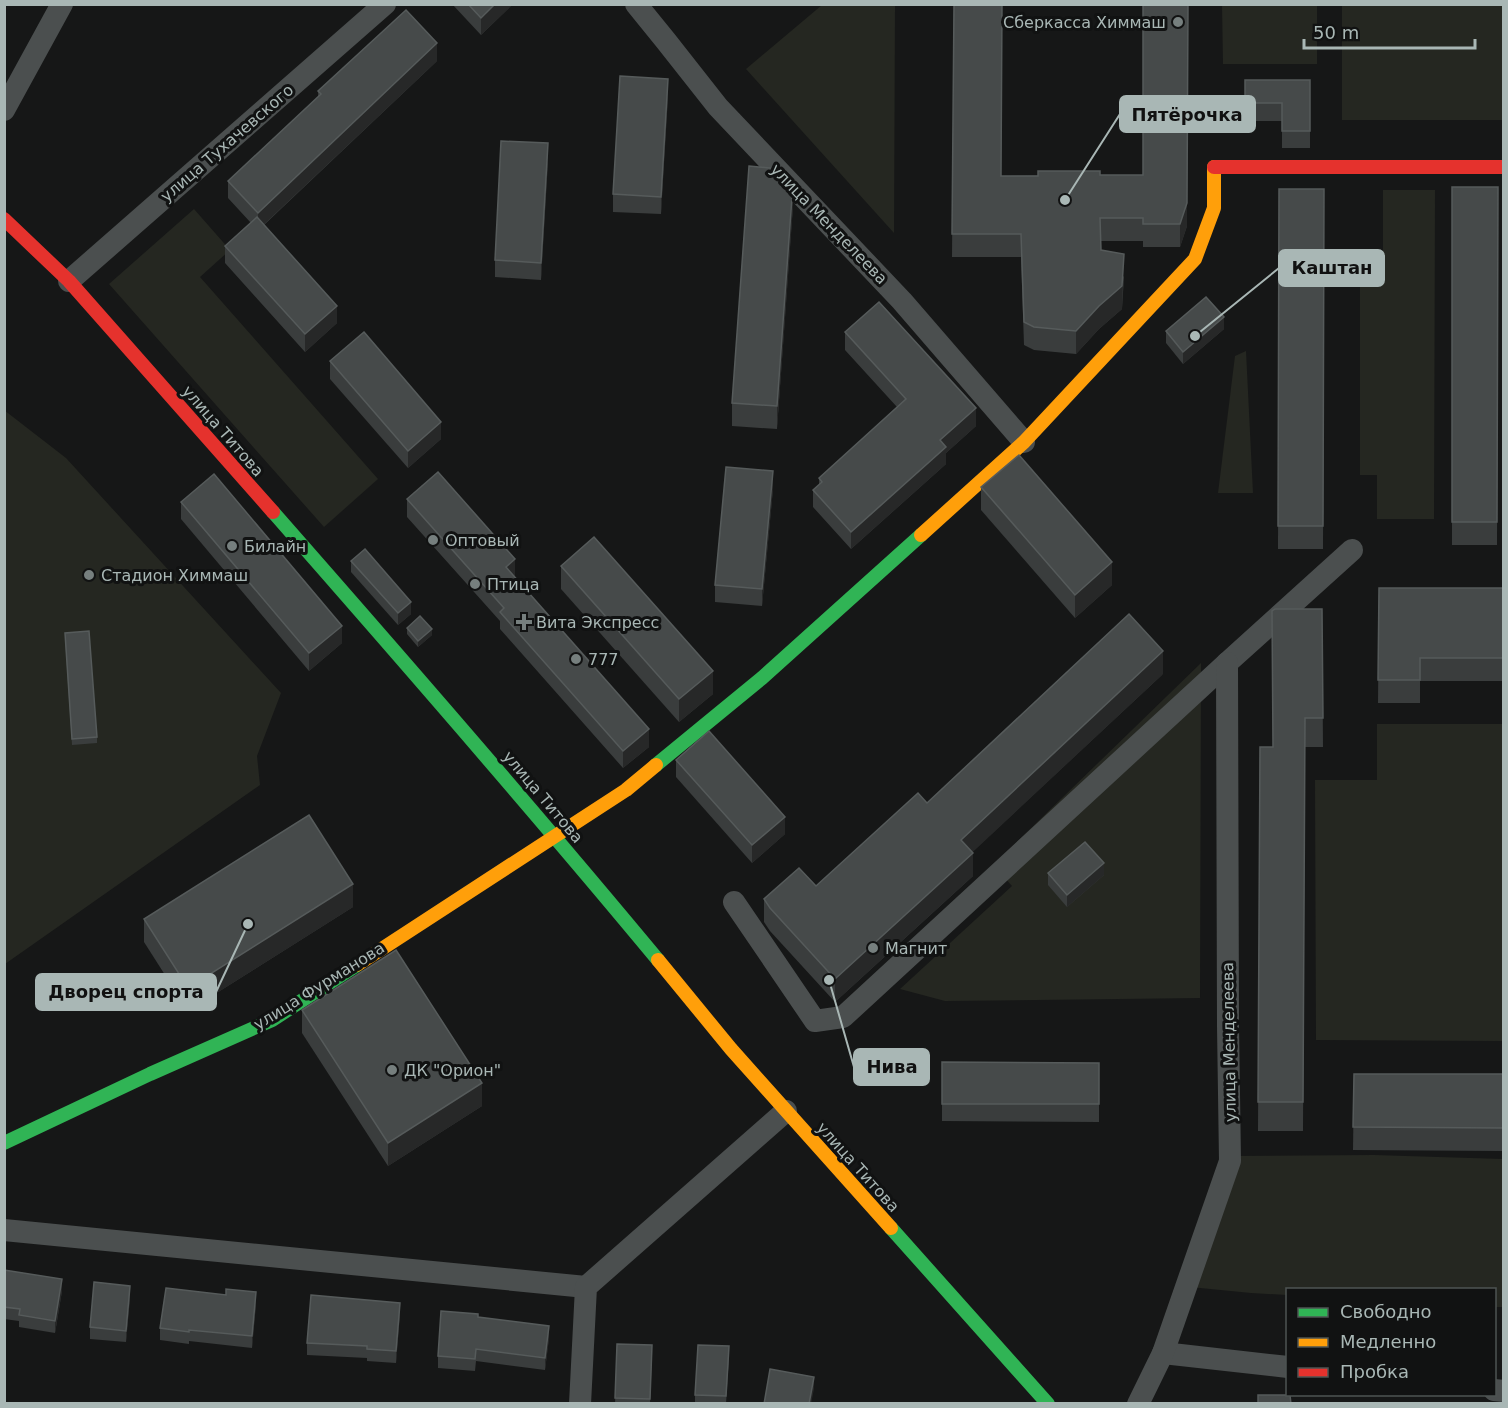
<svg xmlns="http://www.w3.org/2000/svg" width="1508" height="1408" viewBox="0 0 1508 1408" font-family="'DejaVu Sans',sans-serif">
<rect width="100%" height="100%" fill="#161717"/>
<g fill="#252721">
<path d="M822,5H895L894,233L746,69Z"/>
<path d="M1222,5H1317V64H1223Z"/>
<rect x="1342" y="5" width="161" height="115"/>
<path d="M1383,190H1435L1434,519H1377V475H1360V284L1383,283Z"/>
<path d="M194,209L230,250L200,277L378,479L324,527L109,284Z"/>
<path d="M1246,351L1253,493H1218L1235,356Z"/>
<path d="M4,410L66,458L281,693L257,756L260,785L5,964Z"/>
<path d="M1201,663L1200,998L945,1001L900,989L1012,886L993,865Z"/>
<path d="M1377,724H1503V1041L1316,1040L1315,780H1377Z"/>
<path d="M1374,1155L1503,1159V1307H1495L1494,1290H1288L1287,1295L1251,1293L1180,1286L1230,1156Z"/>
</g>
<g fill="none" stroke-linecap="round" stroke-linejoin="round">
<g stroke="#4b4f4f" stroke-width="22">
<path d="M636,4L666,41L718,107L902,301L1024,442"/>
<path d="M4,110L62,4"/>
<path d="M69,281L385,4"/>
<path d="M734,902L815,1021L843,1017L1227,663L1352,550"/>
<path d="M4,1230L586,1287"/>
<path d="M1163,1353L1288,1367"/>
<path d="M1494,1390L1504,1391"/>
<path d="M580,1404L586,1287L786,1111"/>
<path d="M1138,1404L1163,1353L1230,1161L1228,1026L1227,663"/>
</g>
<g stroke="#30b455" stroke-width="14">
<path d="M273,512C403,660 532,808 658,960"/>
<path d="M656,765L762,678L921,535"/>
<path d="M4,1143L150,1074L272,1020L357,965"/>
<path d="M891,1228L1048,1404"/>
</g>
<g stroke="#ff9f0a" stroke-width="14">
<path d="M921,535L1024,442L1195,259L1214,208V167"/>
<path d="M658,960L731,1049L891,1228"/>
<path d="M357,965L626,790L656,765"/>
</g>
<g stroke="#e5322d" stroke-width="14">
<path d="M1214,167H1504"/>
<path d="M4,219L69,281L273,512"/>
</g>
</g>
<g fill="#3a3d3d">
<path d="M452,4H513L481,35Z"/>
<path d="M954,4L1001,176L1100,175L1187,226L1180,247H1143V241H1101V250L1124,277L1122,309L1099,329L1076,354L1034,350L1024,345L1021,257H952Z"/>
<path d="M437,61L264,225L337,323L305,352L225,263V246L251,223L228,198V181L318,97V91Z"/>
<path d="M1245,80H1310V148H1282V121H1245Z"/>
<path d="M668,96L661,214L613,212V194Z"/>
<path d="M548,161L541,280L495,277V260Z"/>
<path d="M1452,187H1498L1497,545H1452Z"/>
<path d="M1279,189H1324L1323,549H1278Z"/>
<path d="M793,206L777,429L732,426V403Z"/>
<path d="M1224,329L1183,364L1166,343V331Z"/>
<path d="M845,332L976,426L946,453V464L851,549L813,507V490L819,485V478L897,407L845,350Z"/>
<path d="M330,361L441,439L408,468L330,379Z"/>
<path d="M981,487L1112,585L1075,618L981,510Z"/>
<path d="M773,489L762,606L715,602V585Z"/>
<path d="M407,499L515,576V577L649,747L623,768L500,629V621L407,517Z"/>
<path d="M181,502L342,643L309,671L181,519Z"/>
<path d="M351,561L411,614L398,625L351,572Z"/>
<path d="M561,566L713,694L679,722L561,589Z"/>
<path d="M1379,588H1503V681H1420V703H1378Z"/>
<path d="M1322,609L1323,747H1305L1303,1131H1258L1260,747H1273Z"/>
<path d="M407,628L432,635L418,647L407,634Z"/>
<path d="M65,639L97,737V743L72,745Z"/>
<path d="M1163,674L972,852L973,876L835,1002L770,931L764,922V899L816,886L927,803Z"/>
<path d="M676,760L785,834L752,863L676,777Z"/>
<path d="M1048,873L1104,875L1067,907L1048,885Z"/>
<path d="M353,907L188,1011L144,942V919Z"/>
<path d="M302,1010L482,1106L388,1166L302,1033Z"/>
<path d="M942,1062L1099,1063V1122L942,1121Z"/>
<path d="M1354,1074H1503V1151L1353,1150Z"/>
<path d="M4,1270L62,1291L55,1333L19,1327V1321L4,1319Z"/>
<path d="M130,1298L126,1342L90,1339V1327Z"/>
<path d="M256,1304L252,1348L189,1341V1344L160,1340V1328Z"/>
<path d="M400,1314L396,1363L367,1361V1358L307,1355V1343Z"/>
<path d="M478,1317L549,1338L545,1370L476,1361L475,1371L438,1368V1356Z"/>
<path d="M617,1344L652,1357L650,1404H615Z"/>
<path d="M729,1358L726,1404H695V1395Z"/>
</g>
<g fill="#272828">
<path d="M495,4H513L481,35V18Z"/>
<path d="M1188,8L1187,226L1180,247V224Z"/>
<path d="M437,43V61L258,230V213Z"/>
<path d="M668,79V96L661,214V197Z"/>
<path d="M548,143V161L541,280V263Z"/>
<path d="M793,183V206L777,429V406Z"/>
<path d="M1124,254L1122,309L1099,329L1076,354V331Z"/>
<path d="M337,306V323L305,352V334Z"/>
<path d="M1224,317V329L1183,364V352Z"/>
<path d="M976,408V426L946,453V464L851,549V532L940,440Z"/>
<path d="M441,422V439L408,468V451Z"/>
<path d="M773,471V489L762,606V589Z"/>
<path d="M515,559V576L506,585V567Z"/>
<path d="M1112,562V585L1075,618V595Z"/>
<path d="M411,602V614L398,625V613Z"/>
<path d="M342,626V643L309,671V653Z"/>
<path d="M432,629V635L418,647V641Z"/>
<path d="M1163,651V674L961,863V840Z"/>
<path d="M713,671V694L679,722V699Z"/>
<path d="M649,729V747L623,768V751Z"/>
<path d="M785,817V834L752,863V845Z"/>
<path d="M973,853V876L835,1002V979Z"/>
<path d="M1104,863V875L1067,907V895Z"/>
<path d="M353,884V907L188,1011V988Z"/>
<path d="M482,1083V1106L388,1166V1143Z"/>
<path d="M62,1279V1291L55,1333V1321Z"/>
<path d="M130,1286V1298L126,1342V1331Z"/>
<path d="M256,1292V1304L252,1348V1336Z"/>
<path d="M400,1303V1314L396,1363V1351Z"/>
<path d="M549,1326V1338L545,1370V1358Z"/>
<path d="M814,1377V1389L811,1404H809Z"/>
</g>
<g fill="#464a4a" stroke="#565b5b" stroke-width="1.5">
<path d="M468,4H495L481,18Z"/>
<path d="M954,4H1002L1001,176H1038V171H1100V175H1143V4H1188L1187,203L1180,224H1143V218H1100L1101,250L1124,254L1122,286L1099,306L1076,331L1034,327L1024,322L1021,234H952Z"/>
<path d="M406,10L437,43L258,213L228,181L321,94L318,91Z"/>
<path d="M620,76L668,79L661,197L613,194Z"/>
<path d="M1245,80H1310V131H1282V103H1245Z"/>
<path d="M501,141L548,143L541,263L495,260Z"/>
<path d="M749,166L780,169L793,183L777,406L732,403Z"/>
<path d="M1452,187H1498L1497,522H1452Z"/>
<path d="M1279,189H1324L1323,526H1278Z"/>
<path d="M257,217L337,306L305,334L225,246Z"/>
<path d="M1206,297L1224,317L1183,352L1166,331Z"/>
<path d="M879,302L976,408L940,440L946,447L851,532L813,490L822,482L819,478L906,399L845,332Z"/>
<path d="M364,332L441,422L408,451L330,361Z"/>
<path d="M1019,455L1112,562L1075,595L981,487Z"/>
<path d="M726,467L773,471L762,589L715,585Z"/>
<path d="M438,472L515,559L506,567L649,729L623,751L500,612L504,608L407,499Z"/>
<path d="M214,474L342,626L309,653L181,502Z"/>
<path d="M594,537L713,671L679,699L561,566Z"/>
<path d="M365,549L411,602L398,613L351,561Z"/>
<path d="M1379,588H1503V658H1420V680H1378Z"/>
<path d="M1275,609H1322L1323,718H1305L1303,1102H1258L1260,747H1273L1272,611Z"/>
<path d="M1129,614L1163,651L961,840L973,853L835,979L770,908L764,899L799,868L816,886L918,793L927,803Z"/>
<path d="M420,616L432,629L418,641L407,628Z"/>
<path d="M89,631L97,737L72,739L65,633Z"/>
<path d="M709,731L785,817L752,845L676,760Z"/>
<path d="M309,815L353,884L188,988L144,919Z"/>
<path d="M1085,842L1104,863L1067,895L1048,873Z"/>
<path d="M396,950L482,1083L388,1143L302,1010Z"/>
<path d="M942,1062L1099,1063V1104H942Z"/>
<path d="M1354,1074H1503V1128L1353,1127Z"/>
<path d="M4,1270L62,1279L55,1321L19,1315L20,1309L4,1307Z"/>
<path d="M94,1282L130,1286L126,1331L90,1327Z"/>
<path d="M166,1288L226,1295V1289L256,1292L252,1336L189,1330V1332L160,1328Z"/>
<path d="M311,1295L400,1303L396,1351L367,1349V1346L307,1343Z"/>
<path d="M441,1311L478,1314V1317L549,1326L545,1358L476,1349L475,1359L438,1356Z"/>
<path d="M617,1344L652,1345L650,1399L615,1398Z"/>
<path d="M698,1345L729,1346L726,1396L695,1395Z"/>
<path d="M770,1369L814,1377L809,1404H764Z"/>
<path d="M1258,1395H1290L1291,1404H1258Z"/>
</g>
<g fill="#767f7e" stroke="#111212" stroke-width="2">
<circle cx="1178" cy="22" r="6"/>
<circle cx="433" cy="540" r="6"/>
<circle cx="232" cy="546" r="6"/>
<circle cx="89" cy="575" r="6"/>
<circle cx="475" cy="584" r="6"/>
<path d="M521 613h6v6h6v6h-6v6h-6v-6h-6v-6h6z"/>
<circle cx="576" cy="659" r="6"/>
<circle cx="873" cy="948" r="6"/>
<circle cx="392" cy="1070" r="6"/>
</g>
<g text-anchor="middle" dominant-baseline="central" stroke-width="6" stroke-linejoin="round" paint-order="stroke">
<g font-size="16" fill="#a9b7b5" stroke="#111212" text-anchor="start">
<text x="1166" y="22" text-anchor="end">Сберкасса Химмаш</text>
<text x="445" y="540">Оптовый</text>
<text x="244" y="546">Билайн</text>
<text x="101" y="575">Стадион Химмаш</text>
<text x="487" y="584">Птица</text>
<text x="536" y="622">Вита Экспресс</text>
<text x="588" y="659">777</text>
<text x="885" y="948">Магнит</text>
<text x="404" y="1070">ДК "Орион"</text>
</g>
<g font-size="16" fill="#a9b7b5" stroke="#111212">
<text transform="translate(227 143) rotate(-41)">улица Тухачевского</text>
<text transform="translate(829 224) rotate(46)">улица Менделеева</text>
<text transform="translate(223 431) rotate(49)">улица Титова</text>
<text transform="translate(543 797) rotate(50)">улица Титова</text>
<text transform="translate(319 986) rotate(-32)">улица Фурманова</text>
<text transform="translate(1229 1042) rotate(-91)">улица Менделеева</text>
<text transform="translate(858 1167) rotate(48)">улица Титова</text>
</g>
</g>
<path fill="none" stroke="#a9b7b5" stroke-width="2" d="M1065 200L1120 114M1195 336L1279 268M248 924L216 992M829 980L854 1067"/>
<g fill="#a9b7b5" stroke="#111212" stroke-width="2">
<circle cx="1065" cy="200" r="6"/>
<circle cx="1195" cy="336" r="6"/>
<circle cx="248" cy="924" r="6"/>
<circle cx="829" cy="980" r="6"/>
</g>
<g fill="#a9b7b5" stroke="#a9b7b5" stroke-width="2">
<rect x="1120" y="96" width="135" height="36" rx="6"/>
<rect x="1279" y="250" width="105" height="36" rx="6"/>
<rect x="36" y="974" width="180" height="36" rx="6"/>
<rect x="854" y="1049" width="75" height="36" rx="6"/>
</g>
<g font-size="18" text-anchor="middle" font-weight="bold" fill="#111">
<text x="1187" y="121">Пятёрочка</text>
<text x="1332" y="274">Каштан</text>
<text x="126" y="998">Дворец спорта</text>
<text x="892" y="1073">Нива</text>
</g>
<rect width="1508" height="1408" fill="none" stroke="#a9b7b5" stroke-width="12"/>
<rect x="1286" y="1288" width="210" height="108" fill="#111212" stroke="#4e5453" stroke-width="1.5"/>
<rect x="1298" y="1308" width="30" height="9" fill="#30b455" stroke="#4e5453" stroke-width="1.5"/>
<text x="1340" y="1318" font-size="18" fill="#a9b7b5">Свободно</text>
<rect x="1298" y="1338" width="30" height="9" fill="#ff9f0a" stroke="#4e5453" stroke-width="1.5"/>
<text x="1340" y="1348" font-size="18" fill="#a9b7b5">Медленно</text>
<rect x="1298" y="1368" width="30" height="9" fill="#e5322d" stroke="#4e5453" stroke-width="1.5"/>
<text x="1340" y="1378" font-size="18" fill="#a9b7b5">Пробка</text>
<path d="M1304 39v9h171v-9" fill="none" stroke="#a9b7b5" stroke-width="3"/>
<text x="1313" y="39" font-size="18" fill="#a9b7b5" stroke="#111212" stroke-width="4.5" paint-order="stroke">50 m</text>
</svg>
